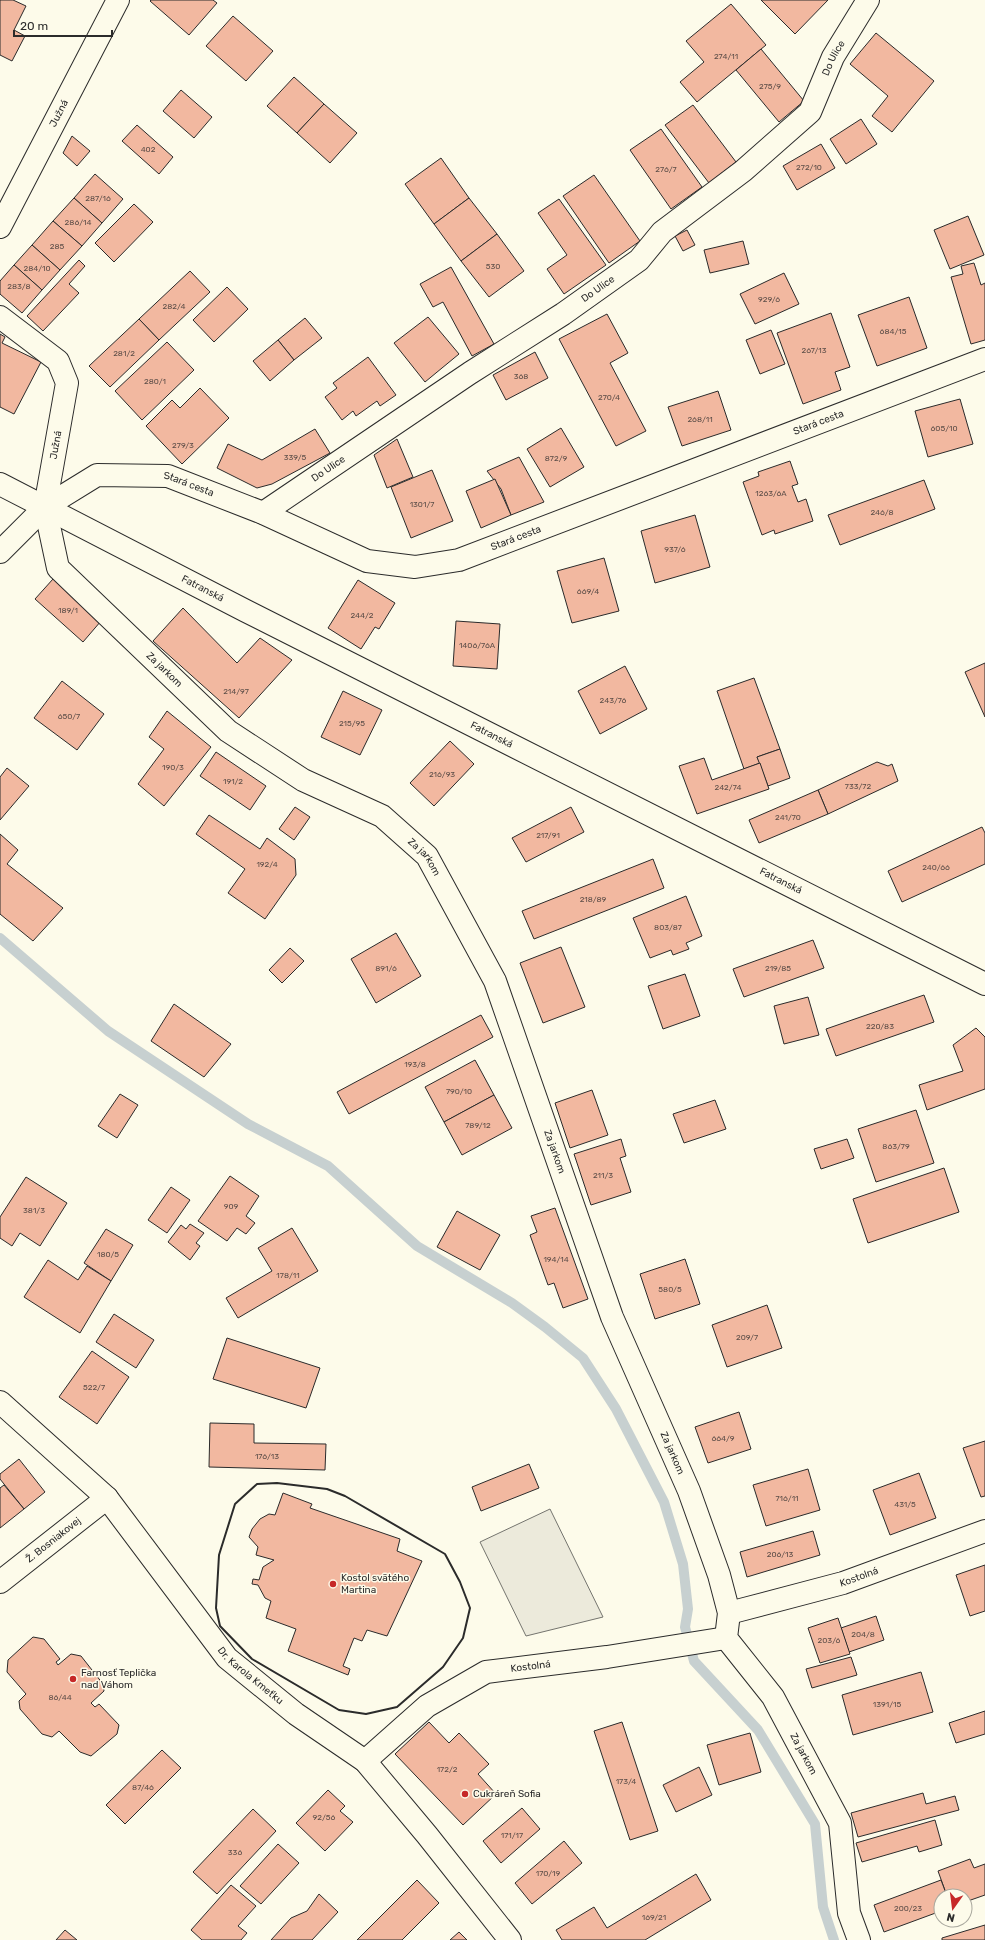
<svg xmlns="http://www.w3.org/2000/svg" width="985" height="1940" viewBox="0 0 985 1940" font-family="Rubik,sans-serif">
<rect width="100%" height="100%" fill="#fdfbea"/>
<path fill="#eceadb" stroke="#74746e" d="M550,1509L603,1617L526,1636L480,1542Z"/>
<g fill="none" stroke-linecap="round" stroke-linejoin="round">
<path stroke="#c7d0d0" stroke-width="10" d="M0,938L108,1031L248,1124L328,1166L417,1246L512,1303L545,1327L583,1358L616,1409L664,1502L683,1564L688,1609L685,1627L694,1661L758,1730L815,1824L823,1907L834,1940"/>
</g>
<g fill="#f2b8a0" stroke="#2b2b2b">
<path d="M0,0H13L26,6L14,30L25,36L12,61L0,55Z"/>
<path d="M151,0H213L217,3L189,35L150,1Z"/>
<path d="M761,0H828L795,34Z"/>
<path d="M731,4L766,45L697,102L680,82L704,62L686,41Z"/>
<path d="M233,16L273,51L246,81L206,46Z"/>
<path d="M876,33L934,81L892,132L872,116L888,96L850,64Z"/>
<path d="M761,49L804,101L779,122L736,70Z"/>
<path d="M294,77L324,104L297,133L267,106Z"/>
<path d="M181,90L212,117L194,138L163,111Z"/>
<path d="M324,104L357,133L330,163L297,133Z"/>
<path d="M693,105L736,162L709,183L665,125Z"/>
<path d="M861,119L877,144L846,164L830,139Z"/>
<path d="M137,125L173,157L159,174L122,141Z"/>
<path d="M661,129L702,187L671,209L630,150Z"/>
<path d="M72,136L90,151L77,166L63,153Z"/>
<path d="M821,144L835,168L797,190L783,166Z"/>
<path d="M441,158L469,198L434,224L405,184Z"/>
<path d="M95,174L123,199L102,223L74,198Z"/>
<path d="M594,175L640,241L609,263L563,196Z"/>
<path d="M74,198L102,223L82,246L53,221Z"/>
<path d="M469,198L497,234L461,261L434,224Z"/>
<path d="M559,199L606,265L564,294L547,269L567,255L538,213Z"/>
<path d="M134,204L153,222L114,262L95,243Z"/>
<path d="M968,216L984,255L950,269L934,230Z"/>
<path d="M53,221L82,246L60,270L32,245Z"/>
<path d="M687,230L695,245L683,251L675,236Z"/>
<path d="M497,234L524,271L489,297L461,261Z"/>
<path d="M743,241L749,264L710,273L704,250Z"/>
<path d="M32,245L60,270L42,290L14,265Z"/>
<path d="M79,260L85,266L69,284L79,293L43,331L27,316Z"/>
<path d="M974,263L981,285L985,283V340L971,344L951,277L963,274L961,266Z"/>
<path d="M14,265L42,290L22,313L0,294V281Z"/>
<path d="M451,267L494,344L472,356L443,302L433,307L420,284Z"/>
<path d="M190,271L210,292L159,340L139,319Z"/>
<path d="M784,273L799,304L755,324L740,294Z"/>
<path d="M227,287L248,309L214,342L193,320Z"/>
<path d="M909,297L927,348L877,366L858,315Z"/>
<path d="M831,313L850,367L835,372L841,390L803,404L777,333Z"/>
<path d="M607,314L628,353L610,363L646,431L616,446L559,339Z"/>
<path d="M428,317L459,354L425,382L394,343Z"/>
<path d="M305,318L322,338L294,360L278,340Z"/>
<path d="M139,319L159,340L110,387L89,366Z"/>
<path d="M771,330L785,364L760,374L746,340Z"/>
<path d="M0,334L5,337L2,343L41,362L14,414L0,407Z"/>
<path d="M278,340L294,360L270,381L253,361Z"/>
<path d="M167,342L194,370L142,420L115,391Z"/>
<path d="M535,352L548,378L506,400L493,375Z"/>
<path d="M368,357L396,395L380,406L377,401L356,416L353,411L342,420L325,397L337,388L333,383Z"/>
<path d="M200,388L229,418L182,464L146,426L172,400L180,408Z"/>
<path d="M718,391L731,430L682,446L668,407Z"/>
<path d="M960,399L973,444L928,457L915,411Z"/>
<path d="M561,428L584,467L550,487L527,449Z"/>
<path d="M315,429L330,453L272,484L257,488L217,468L228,444L262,460Z"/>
<path d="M397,439L413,477L387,488L374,455Z"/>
<path d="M519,457L544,502L511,515L501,489L487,471Z"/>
<path d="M790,461L798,484L792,486L798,502L806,499L813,521L775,534L774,530L762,535L743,482L759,476L758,472Z"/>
<path d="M432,470L453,521L411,538L391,487Z"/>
<path d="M495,479L511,515L481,528L466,491Z"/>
<path d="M924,480L935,509L840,545L828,515Z"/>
<path d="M695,515L710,567L655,583L641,531Z"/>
<path d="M604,558L619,611L572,623L557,571Z"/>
<path d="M53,579L101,621L83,642L35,599Z"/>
<path d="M358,580L395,603L379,629L375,627L361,649L328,628Z"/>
<path d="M183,608L237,663L260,638L292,660L239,718L153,641Z"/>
<path d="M456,621L500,624L497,669L453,666Z"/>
<path d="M985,663V717L965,672Z"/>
<path d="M625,666L647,709L600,734L578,691Z"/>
<path d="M754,678L780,749L757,757L760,763L744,769L717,691Z"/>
<path d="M62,681L104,714L77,750L34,718Z"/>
<path d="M343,691L382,710L360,755L321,737Z"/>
<path d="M167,711L211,747L164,806L138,784L164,749L149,737Z"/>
<path d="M450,741L474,764L434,806L410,783Z"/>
<path d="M780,749L790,778L768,786L757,757Z"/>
<path d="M216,752L266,786L250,810L200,776Z"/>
<path d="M704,758L712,780L760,763L769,789L697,814L679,766Z"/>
<path d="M877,762L888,766L892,764L898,781L828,814L818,790Z"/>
<path d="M7,768L29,786L0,820V777Z"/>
<path d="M818,790L828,814L759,843L749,820Z"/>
<path d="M295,807L310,817L294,840L279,829Z"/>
<path d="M571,807L584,832L526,862L512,838Z"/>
<path d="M209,815L260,849L267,838L295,859L296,875L265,919L228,893L245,869L196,834Z"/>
<path d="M982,827L985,833V864L902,902L888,871Z"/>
<path d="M0,834L18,850L7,864L63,908L33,941L0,914Z"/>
<path d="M653,859L664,888L534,939L522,911Z"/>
<path d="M686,896L702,936L686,943L689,949L673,955L671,950L650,958L633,918Z"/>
<path d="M396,933L421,976L376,1003L351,959Z"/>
<path d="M813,940L824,968L744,997L733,969Z"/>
<path d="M561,947L585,1007L543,1023L520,963Z"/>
<path d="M290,948L304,961L282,983L269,970Z"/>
<path d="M685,974L700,1016L663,1029L648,986Z"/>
<path d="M924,995L934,1022L836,1056L826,1029Z"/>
<path d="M808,997L819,1035L784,1044L774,1006Z"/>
<path d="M174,1004L231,1044L204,1077L151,1041Z"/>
<path d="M481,1015L493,1037L349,1114L337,1092Z"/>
<path d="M976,1028L985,1037V1089L927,1110L919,1085L963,1071L953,1045Z"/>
<path d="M475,1060L494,1095L444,1122L425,1087Z"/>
<path d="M592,1090L608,1135L570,1148L555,1103Z"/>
<path d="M120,1094L138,1105L117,1138L98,1126Z"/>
<path d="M494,1095L512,1128L462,1155L444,1122Z"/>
<path d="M715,1100L726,1129L684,1143L673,1114Z"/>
<path d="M916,1110L934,1163L876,1182L858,1129Z"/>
<path d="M621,1139L626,1156L620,1158L631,1192L591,1205L574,1154Z"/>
<path d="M847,1139L854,1158L821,1169L814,1149Z"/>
<path d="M944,1168L959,1212L868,1243L853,1199Z"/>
<path d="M230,1176L259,1196L246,1216L255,1223L246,1234L237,1228L227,1241L198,1221Z"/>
<path d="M26,1177L67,1203L40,1246L20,1233L12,1246L0,1238V1217Z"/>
<path d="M171,1187L190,1200L167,1233L148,1220Z"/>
<path d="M555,1208L588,1299L563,1308L554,1283L548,1285L530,1235L537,1232L531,1216Z"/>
<path d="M457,1211L500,1235L480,1270L437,1247Z"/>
<path d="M190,1224L204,1233L196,1243L200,1246L190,1260L168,1242L181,1225L186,1229Z"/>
<path d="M292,1228L318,1271L238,1318L226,1298L272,1271L258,1248Z"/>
<path d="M106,1229L133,1245L111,1281L84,1263Z"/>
<path d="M685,1259L700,1304L655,1319L640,1274Z"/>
<path d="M48,1260L78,1280L87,1266L111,1281L80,1333L24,1297Z"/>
<path d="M767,1305L782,1348L727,1367L712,1325Z"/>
<path d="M114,1314L154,1340L136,1368L96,1342Z"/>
<path d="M227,1338L320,1368L306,1408L213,1379Z"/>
<path d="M92,1351L129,1377L97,1424L59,1397Z"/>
<path d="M739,1412L751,1449L708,1463L695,1427Z"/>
<path d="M210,1423L254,1424V1443L326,1444L325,1470L209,1467Z"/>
<path d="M985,1441V1496L981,1497L963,1448Z"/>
<path d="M19,1459L45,1492L24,1509L0,1479V1474Z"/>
<path d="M529,1464L539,1488L481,1511L472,1487Z"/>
<path d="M808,1469L820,1510L766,1526L753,1485Z"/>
<path d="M919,1473L936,1518L890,1535L873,1490Z"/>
<path d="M4,1485L24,1509L0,1528V1488Z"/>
<path d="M283,1493L312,1504L310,1508L400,1539L397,1551L422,1561L387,1636L367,1630L362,1641L354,1638L343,1666L350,1669L348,1675L288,1651L296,1629L266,1618L271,1601L265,1598L258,1585L252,1584L253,1579L259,1580L263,1567L274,1560L256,1555L258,1547L249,1537L252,1529L260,1519L269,1514L275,1515Z"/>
<path d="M813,1531L820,1555L747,1577L740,1552Z"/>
<path d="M985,1565V1611L970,1616L956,1575Z"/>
<path d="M876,1616L884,1640L849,1652L841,1628Z"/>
<path d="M838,1618L850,1654L820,1663L808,1628Z"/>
<path d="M33,1637L44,1639L60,1659L56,1662L58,1665L71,1654L81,1656L103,1684L104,1691L91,1703L95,1707L99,1704L119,1725L117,1734L91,1756L80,1752L59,1731L52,1737L42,1734L20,1709L19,1701L26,1694L7,1672L8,1660Z"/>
<path d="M851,1657L857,1675L812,1688L806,1669Z"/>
<path d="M921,1672L933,1712L853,1735L842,1695Z"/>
<path d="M985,1711V1734L956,1743L949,1723Z"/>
<path d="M429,1722L449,1743L459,1733L489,1764L478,1774L496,1794L463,1825L395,1754Z"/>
<path d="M622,1722L658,1831L630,1840L594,1731Z"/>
<path d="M750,1733L761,1772L719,1785L707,1745Z"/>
<path d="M162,1750L181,1768L125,1824L106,1805Z"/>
<path d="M699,1767L712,1795L676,1812L663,1785Z"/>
<path d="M328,1790L345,1806L340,1811L353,1822L325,1851L296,1823Z"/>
<path d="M923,1793L926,1804L955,1796L959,1810L858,1837L851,1813Z"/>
<path d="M522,1808L540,1829L501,1863L483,1841Z"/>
<path d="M253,1809L276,1831L217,1894L193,1872Z"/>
<path d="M935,1820L942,1845L919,1852L917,1846L862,1862L856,1843Z"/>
<path d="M564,1841L582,1863L532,1904L515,1883Z"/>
<path d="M278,1844L299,1863L261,1904L240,1886Z"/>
<path d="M970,1859L974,1868L985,1864V1895L965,1902V1896H947L938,1871Z"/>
<path d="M696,1874L711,1900L645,1940H562L556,1930L594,1907L607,1928Z"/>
<path d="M417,1880L439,1903L402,1940H357Z"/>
<path d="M941,1880L947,1896H941V1911L884,1932L874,1905Z"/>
<path d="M231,1885L256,1906L238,1926L247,1933L241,1940H202L191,1930Z"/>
<path d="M319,1894L338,1912L312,1940H271L291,1918L307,1911Z"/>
<path d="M985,1925V1940H942V1938Z"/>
<path d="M65,1930L77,1940H56Z"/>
<path d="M459,1932L467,1940H450Z"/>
</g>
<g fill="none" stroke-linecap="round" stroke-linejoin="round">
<defs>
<g id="minor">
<path id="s1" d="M0,227L118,0"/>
<path id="s2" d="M0,317L58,361L67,383L45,507L58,568L228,731L303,780L382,816L427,856L495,981L612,1317L689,1491L719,1575L729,1613L726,1638L773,1697L840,1823L849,1913L859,1940"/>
<path id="s3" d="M263,513L470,373L563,314L639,260L662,232L743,171L810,112L833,57L868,0"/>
<path id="s4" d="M0,552L45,507L97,475L168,476L263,513L367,561L415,567L459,560L985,359"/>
<path id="s5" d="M0,1402L107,1498L227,1658L296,1714L365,1761L427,1835L510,1940"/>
<path id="s6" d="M0,1582L107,1498"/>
<path id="s7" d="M729,1613L843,1583L985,1531"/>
<path id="s8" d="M365,1761L427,1706L486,1672L607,1657L726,1638"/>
</g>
<g id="major">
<path id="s9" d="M0,484L246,611L985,984"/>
</g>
</defs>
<use href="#minor" stroke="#2b2b2b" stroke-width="24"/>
<use href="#major" stroke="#2b2b2b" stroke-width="24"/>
<use href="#minor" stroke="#fdfbea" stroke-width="22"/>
<use href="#major" stroke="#fdfbea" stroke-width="22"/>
<path stroke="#2b2b2b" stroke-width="2" d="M277,1483L327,1489L345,1496L445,1554L460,1582L470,1608L463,1638L443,1667L397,1707L366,1714L339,1710L252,1659L220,1626L216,1608L219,1555L235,1504L257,1484Z"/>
</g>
<g fill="#c62828" stroke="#fdfbea" stroke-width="1.5">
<circle cx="333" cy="1584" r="4"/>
<circle cx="73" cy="1679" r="4"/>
<circle cx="465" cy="1794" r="4"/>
</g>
<g text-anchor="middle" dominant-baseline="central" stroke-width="3" stroke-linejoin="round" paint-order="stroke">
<g font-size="8" fill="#5d4e48">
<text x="726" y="56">274/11</text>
<text x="770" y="86">275/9</text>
<text x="148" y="149">402</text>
<text x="809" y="167">272/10</text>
<text x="666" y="169">276/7</text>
<text x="98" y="198">287/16</text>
<text x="78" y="222">286/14</text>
<text x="57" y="246">285</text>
<text x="493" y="266">530</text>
<text x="37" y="268">284/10</text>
<text x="19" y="286">283/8</text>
<text x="769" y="299">929/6</text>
<text x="174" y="306">282/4</text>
<text x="893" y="331">684/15</text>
<text x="814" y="350">267/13</text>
<text x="124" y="353">281/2</text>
<text x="521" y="376">368</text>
<text x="155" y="381">280/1</text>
<text x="609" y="397">270/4</text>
<text x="700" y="419">268/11</text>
<text x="944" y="428">605/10</text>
<text x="183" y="445">279/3</text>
<text x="295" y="457">339/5</text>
<text x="556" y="458">872/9</text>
<text x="771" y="493">1263/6A</text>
<text x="422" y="504">1301/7</text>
<text x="882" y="512">246/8</text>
<text x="675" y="549">937/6</text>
<text x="588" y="591">669/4</text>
<text x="68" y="610">189/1</text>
<text x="362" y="615">244/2</text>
<text x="477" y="645">1406/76A</text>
<text x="236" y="691">214/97</text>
<text x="613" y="700">243/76</text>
<text x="69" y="716">650/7</text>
<text x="352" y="723">215/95</text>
<text x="173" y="767">190/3</text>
<text x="442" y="774">216/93</text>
<text x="233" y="781">191/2</text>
<text x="858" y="786">733/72</text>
<text x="728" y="787">242/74</text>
<text x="788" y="817">241/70</text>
<text x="548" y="835">217/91</text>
<text x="267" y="864">192/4</text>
<text x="936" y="867">240/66</text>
<text x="593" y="899">218/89</text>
<text x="668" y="927">803/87</text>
<text x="386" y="968">891/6</text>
<text x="778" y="968">219/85</text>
<text x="880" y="1026">220/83</text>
<text x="415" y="1064">193/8</text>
<text x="459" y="1091">790/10</text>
<text x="478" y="1125">789/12</text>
<text x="896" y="1146">863/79</text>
<text x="603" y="1175">211/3</text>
<text x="231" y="1206">909</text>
<text x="34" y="1210">381/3</text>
<text x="108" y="1254">180/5</text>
<text x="556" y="1259">194/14</text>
<text x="288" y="1275">178/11</text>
<text x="670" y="1289">580/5</text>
<text x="747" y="1337">209/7</text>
<text x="94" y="1387">522/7</text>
<text x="723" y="1438">664/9</text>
<text x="267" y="1456">176/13</text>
<text x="787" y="1498">716/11</text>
<text x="905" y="1504">431/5</text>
<text x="780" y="1554">206/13</text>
<text x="863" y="1634">204/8</text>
<text x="829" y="1640">203/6</text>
<text x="60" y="1697">86/44</text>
<text x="887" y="1704">1391/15</text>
<text x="447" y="1769">172/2</text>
<text x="626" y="1781">173/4</text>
<text x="143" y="1787">87/46</text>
<text x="324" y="1817">92/56</text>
<text x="512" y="1835">171/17</text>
<text x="235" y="1852">336</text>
<text x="548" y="1873">170/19</text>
<text x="908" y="1908">200/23</text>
<text x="654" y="1917">169/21</text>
</g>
<g font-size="10" fill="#2b2b2b" stroke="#fdfbea">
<text stroke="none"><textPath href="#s3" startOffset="739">Do Ulice</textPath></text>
<text stroke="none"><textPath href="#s1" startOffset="128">Južná</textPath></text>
<text stroke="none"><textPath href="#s3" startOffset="403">Do Ulice</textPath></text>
<text stroke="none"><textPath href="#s4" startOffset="890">Stará cesta</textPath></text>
<text transform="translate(56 445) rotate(-80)">Južná</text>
<text stroke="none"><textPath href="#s3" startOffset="79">Do Ulice</textPath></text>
<text stroke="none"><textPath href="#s4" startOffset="218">Stará cesta</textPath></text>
<text stroke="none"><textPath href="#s4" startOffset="566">Stará cesta</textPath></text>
<text stroke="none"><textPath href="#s9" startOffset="228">Fatranská</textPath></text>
<text stroke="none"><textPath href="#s2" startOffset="432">Za jarkom</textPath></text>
<text stroke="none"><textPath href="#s9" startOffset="552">Fatranská</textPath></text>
<text stroke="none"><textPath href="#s2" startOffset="756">Za jarkom</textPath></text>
<text stroke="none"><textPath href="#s9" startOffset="876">Fatranská</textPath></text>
<text stroke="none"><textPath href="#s2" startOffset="1080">Za jarkom</textPath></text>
<text stroke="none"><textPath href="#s2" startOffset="1404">Za jarkom</textPath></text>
<text stroke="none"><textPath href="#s6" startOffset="68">Ž. Bosniakovej</textPath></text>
<text stroke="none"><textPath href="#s7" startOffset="135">Kostolná</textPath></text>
<text stroke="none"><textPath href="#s8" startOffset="196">Kostolná</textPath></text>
<text stroke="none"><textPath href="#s5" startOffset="373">Dr. Karola Kmeťku</textPath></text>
<text stroke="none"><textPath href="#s2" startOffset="1739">Za jarkom</textPath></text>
</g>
<g font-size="10" fill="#2b2b2b" stroke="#fdfbea" text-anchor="start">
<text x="341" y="1578">Kostol svätého<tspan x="341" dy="12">Martina</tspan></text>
<text x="81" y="1673">Farnosť Teplička<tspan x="81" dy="12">nad Váhom</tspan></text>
<text x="473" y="1794">Cukráreň Sofia</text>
</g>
</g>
<g transform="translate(953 1908) rotate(194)"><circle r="19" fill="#fdfbea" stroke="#a9a89e"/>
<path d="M0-3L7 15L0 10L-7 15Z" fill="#c62828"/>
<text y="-6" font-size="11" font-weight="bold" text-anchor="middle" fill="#2b2b2b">N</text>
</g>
<path d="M14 30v6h98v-6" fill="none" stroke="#2b2b2b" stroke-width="2"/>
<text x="20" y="30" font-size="12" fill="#2b2b2b" stroke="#fdfbea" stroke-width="3" paint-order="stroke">20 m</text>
</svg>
